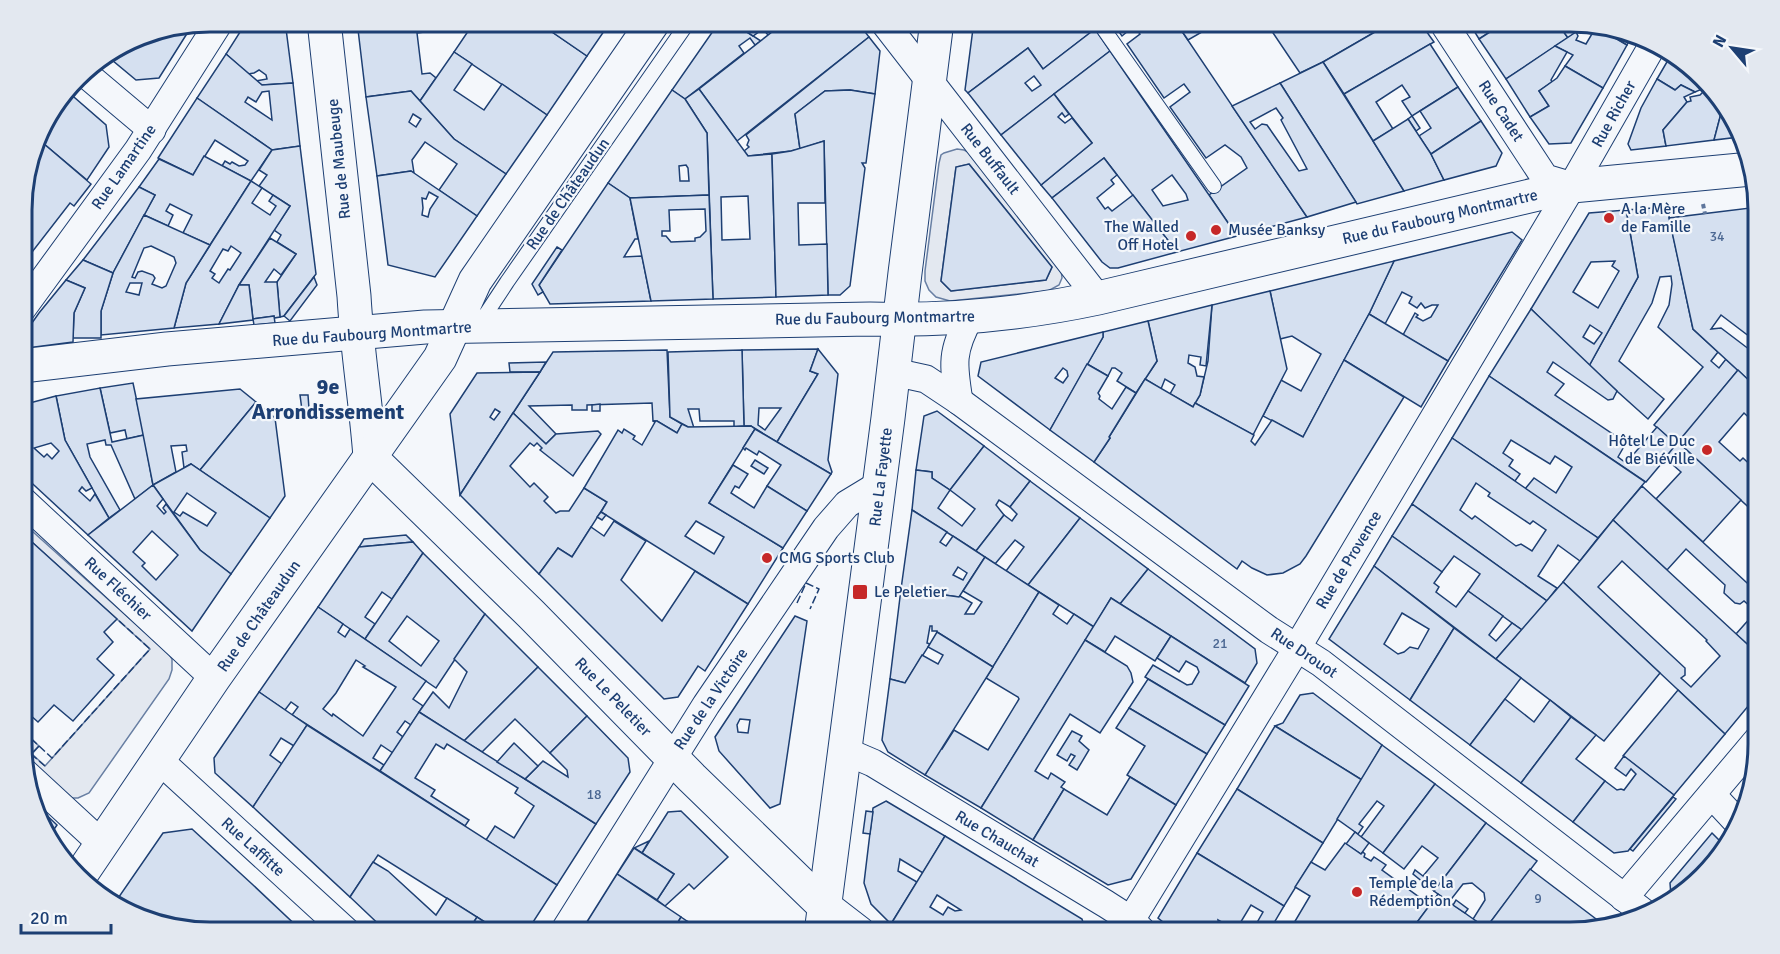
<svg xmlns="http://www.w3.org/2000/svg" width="1780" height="954" viewBox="0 0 1780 954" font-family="Signika,sans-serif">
<rect width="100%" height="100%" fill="#f4f7fb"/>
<g fill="#e3e8f0" stroke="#687fa3" stroke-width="1.5" fill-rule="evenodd">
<path d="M957,149L964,150L970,153L1061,269L1062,278L1059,285L1048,291L950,301L936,297L929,290L925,281V271L939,163L941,155L944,153ZM969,164L1052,267L1046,280L951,291L941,281L956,167Z"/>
<path d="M22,522L169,654L172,659V670L169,679L89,793L78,798H70L62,795L23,758V731L39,746L32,754L45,766L150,649L22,533Z"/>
</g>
<g fill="#d5e0f0" stroke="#1d3f73" stroke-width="1.5" fill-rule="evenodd">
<path d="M247,21H285L293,83L262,85L256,81L267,79L266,75L259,70L254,73L248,74L226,54Z"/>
<path d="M357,21H475L468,31L462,27L417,33L422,74L430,73L436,78L420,101L411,91L366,97Z"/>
<path d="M475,21H536L587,56L547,115L454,52Z"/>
<path d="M536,21H611L587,56Z"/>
<path d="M720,21H730L761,41L755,45L750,38L739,46L744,53L685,99L672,90Z"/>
<path d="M730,21H779L782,24L768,35L763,29L753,36Z"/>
<path d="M786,21H857L869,37L737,141L699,89Z"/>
<path d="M974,21H1023L1032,27L1040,21H1089L1095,29L1043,69L1028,48L968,93L965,90Z"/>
<path d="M1111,21H1175L1307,217L1237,236L1209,195L1247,168L1241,157L1225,145L1206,158L1170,107L1190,92L1184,84L1164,98L1127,44L1140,34L1134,26L1122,36Z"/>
<path d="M1175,21H1221L1188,40Z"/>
<path d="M1265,21H1394L1323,62L1300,73Z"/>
<path d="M1394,21H1419L1434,42L1344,94L1323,62Z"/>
<path d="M1468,21H1507L1479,39Z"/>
<path d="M1507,21H1556L1568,38L1506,79L1479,39Z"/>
<path d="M1556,21H1570L1588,25L1568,38Z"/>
<path d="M193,24L159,78L136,80L106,55L138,35Z"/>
<path d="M1596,27L1627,45L1603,88L1565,66L1573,55L1555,46L1576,32L1578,36L1576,40L1586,44Z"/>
<path d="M1600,28L1632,35L1627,45Z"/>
<path d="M1095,29L1110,51L1001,135L968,93L1028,48L1043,69ZM1034,76L1041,85L1032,91L1025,83Z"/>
<path d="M869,37L880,51L875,94L850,90L825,91L795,114L800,149L791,151L748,156L744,151L749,147L747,145L749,140L746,135Z"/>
<path d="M1430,44L1458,87L1412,116L1402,101L1410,97L1402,85L1376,102L1393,129L1373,141L1344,94Z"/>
<path d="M1555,46L1567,52L1551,80L1552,82L1539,91L1549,106L1530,117L1506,79Z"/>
<path d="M1110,51L1209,195L1237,236L1177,252L1104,158L1052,198L1041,185L1092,143L1054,94ZM1172,175L1186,194L1188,200L1163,206L1152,190Z"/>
<path d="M454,52L472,64L454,90L484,110L502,84L547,115L506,174L454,139L420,101Z"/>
<path d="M226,54L262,85L293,83L300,146L272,150L197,98ZM269,91L272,120L245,102L248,97L256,102L262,92Z"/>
<path d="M1671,55L1704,84L1700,90L1695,92L1681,85L1675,90L1657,79Z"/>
<path d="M1323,62L1373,141L1404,191L1357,204L1280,83Z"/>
<path d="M1565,66L1603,88L1571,143L1549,144L1530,117L1549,106L1539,91L1557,78Z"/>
<path d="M1657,79L1675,90L1681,85L1695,92L1684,97L1687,102L1663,130L1666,146L1631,150L1628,144L1641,108Z"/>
<path d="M1280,83L1356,202L1307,217L1232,106ZM1276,108L1283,118L1281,120L1307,169L1299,171L1267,125L1262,124L1255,129L1250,122Z"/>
<path d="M1458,87L1481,121L1431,154L1419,136L1431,128L1420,111Z"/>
<path d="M1707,88L1724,102L1714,140L1666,146L1663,130L1687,102L1691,101L1690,97L1700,95Z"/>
<path d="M699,89L748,156L772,154L776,297L713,299L707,133L685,99ZM748,196L750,239L722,240L721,197Z"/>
<path d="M672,90L685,99L707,133L709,195L630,198L608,183ZM686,165L688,168L689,181H680L679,166Z"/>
<path d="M850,90L875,94L866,163H862L865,168L850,286L840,295H828L824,141L800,149L795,114L825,91Z"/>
<path d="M67,91L106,125L109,147L87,180L37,138L41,126Z"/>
<path d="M411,91L454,139L506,174L477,216L439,190L457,164L425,142L412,160L414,173L411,171L377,176L366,97ZM413,114L421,119L416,127L409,122Z"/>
<path d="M1054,94L1069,114L1065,117L1062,113L1058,117L1065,123L1072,118L1092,143L1041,185L1001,135Z"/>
<path d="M197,98L272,150L251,181L222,166L225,161L230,164L232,162L239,166L245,165L248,161L215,140L193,175L158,158Z"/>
<path d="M1724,102L1727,105L1739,137L1714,140Z"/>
<path d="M1412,116L1420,128L1416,131L1408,119Z"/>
<path d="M1408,119L1431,154L1444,180L1404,191L1373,141Z"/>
<path d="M1481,121L1502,153L1496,166L1444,180L1431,154Z"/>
<path d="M37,138L91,184L74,206L70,203L22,265L21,197Z"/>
<path d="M824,141L825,203H798L799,245L827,244L828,295L776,297L772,154L791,151Z"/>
<path d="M300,146L316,274L284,316L280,317L277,282L296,254L277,242L281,235L274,230L290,206L259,186L267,175L259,170L272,150Z"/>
<path d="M204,156L251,181L210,245L183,233L192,215L170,204L166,211L173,215L168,226L144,215L155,195L139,187L159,159L193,175Z"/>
<path d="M1104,158L1117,175L1111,180L1114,184L1097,198L1105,209L1108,207L1112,211L1133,195L1177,252L1118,268H1110L1102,262L1052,198Z"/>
<path d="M969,164L1052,267L1046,280L951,291L941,281L956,167Z"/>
<path d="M411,171L477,216L435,277L388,265L377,176ZM429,192L438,197L430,209L428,217L422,215L423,208L422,198L426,199Z"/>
<path d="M251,181L262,188L252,203L270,215L276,206L269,201L273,195L290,206L239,285L219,324L174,328L186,283ZM231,246L241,253L230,270L228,269L219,283L212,278L215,274L210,271L223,249L228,251Z"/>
<path d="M608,183L630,198L638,239H635L624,257L642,256L651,301L550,304L539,285Z"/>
<path d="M139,187L155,195L113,273L83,260Z"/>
<path d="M709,195L713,299L651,301L630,198ZM705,209L706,231L700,237L695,238V241L671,242L666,236H662V231H670L669,210Z"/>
<path d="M1667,207L1693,329L1718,352L1711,361L1719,368L1726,359L1738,370L1677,445L1654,425L1703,367L1658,327L1669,305L1672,284L1671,276L1660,277L1652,303L1619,361L1664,399L1648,419L1589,366L1638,277L1626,210Z"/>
<path d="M1750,208L1758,237V343L1721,315L1711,329L1721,328L1758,356V389L1693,329L1669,218Z"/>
<path d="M1750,208H1757L1758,237L1757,236Z"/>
<path d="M1626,210L1638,277L1589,366L1531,309L1589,213ZM1615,261L1612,266L1619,271L1598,308L1573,292L1591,262ZM1590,325L1602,333L1594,344L1583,337Z"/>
<path d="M144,215L210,245L186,283L174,328L101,335V311L113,273ZM151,246L174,257L176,263L166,286L162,288L152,284L155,278L153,275L142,271L138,272L135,278L132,277L144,248ZM130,283H142L139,295L126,292Z"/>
<path d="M1512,232L1522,240L1448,361L1403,335L1415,313L1418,315L1416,317L1423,321L1431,317L1438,305H1432L1425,308L1421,303L1417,308L1409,303L1412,297L1402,292L1385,324L1369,314L1394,261Z"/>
<path d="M270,238L296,254L281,275L274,269L265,282H277L280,317L274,318V316L253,319L249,285H239Z"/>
<path d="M557,247L562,250L539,285L543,292L538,295L532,284Z"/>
<path d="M83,260L113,273L101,311V338H73L74,313L85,288L66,280Z"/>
<path d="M1394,261L1369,314L1303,437L1263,416L1281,380L1301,391L1321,354L1292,336L1280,339L1270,291Z"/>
<path d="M314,277L317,285L290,321L284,316Z"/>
<path d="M66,280L85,288L74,313L73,342L27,348L22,337L39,313Z"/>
<path d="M239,285H249L253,320L219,324Z"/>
<path d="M1270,291L1287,369L1253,435L1195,403L1200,395L1208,361L1212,305Z"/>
<path d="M1212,305L1206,366L1200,365L1201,357L1189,355L1188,363L1195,367L1197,376L1204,377L1200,395L1193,407L1170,394L1175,385L1165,379L1161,389L1145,379L1157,361L1148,321Z"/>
<path d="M1531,309L1617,391L1613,399L1608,400L1553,362L1547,372L1564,384L1555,395L1626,443L1618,457L1626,463L1657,427L1677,445L1646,482L1489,376Z"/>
<path d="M1369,314L1448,361L1421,407L1344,360Z"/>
<path d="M274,316L275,323L254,325L253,319Z"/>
<path d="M1148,321L1157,361L1136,393L1117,381L1122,373L1115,368H1112L1108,376L1087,364L1103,337V332Z"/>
<path d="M1103,332V337L1050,430L978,376L981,362ZM1063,368L1067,371L1068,376L1063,383L1055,378Z"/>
<path d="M818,349L810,371L818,374L777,442L751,426H744L742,350ZM759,408H781L765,430L758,425Z"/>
<path d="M818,349L838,374L828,460L832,472L831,474L777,442L818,374L810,371Z"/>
<path d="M667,350L670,417L682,424L677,433L657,421H653L652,403L587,405V410H572V405L529,406L556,434L546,444L513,413L553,352Z"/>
<path d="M742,350L744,426L734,427V421H700L699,409H688L694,428L688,427L670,417L668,352Z"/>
<path d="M1344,360L1404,397L1306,556L1300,564L1283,573L1267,575L1252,568L1242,561L1237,569L1094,462L1110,438L1109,437L1145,379L1193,407L1195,403L1254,435L1251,441L1255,445L1272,420L1303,437Z"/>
<path d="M546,362L540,372H510L509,363Z"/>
<path d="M1087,364L1108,376L1098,393L1100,396L1099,399L1112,409L1126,387L1136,393L1109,437L1110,438L1094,462L1050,430Z"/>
<path d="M1738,370L1758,389V426L1744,413L1719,442L1740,461L1743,458L1758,472V516L1678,442Z"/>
<path d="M540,372L513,413L460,495L450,414L477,373ZM495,409L500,412L494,420L490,417Z"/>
<path d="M1489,376L1645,482L1598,538L1525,489L1534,478L1556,493L1572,467L1555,456L1550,464L1511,440L1503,453L1513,460L1509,466L1520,474L1515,481L1452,438Z"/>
<path d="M133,383L144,435L127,439L125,430L110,433L100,388Z"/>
<path d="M100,388L112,442L144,435L153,485L135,499L111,445H106L105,440L87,444L90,457L120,510L109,518L65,440L56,396Z"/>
<path d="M240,389L256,402L200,470L191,464L184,468L182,452L187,451L186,445L171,446L176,472L153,485L136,399Z"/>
<path d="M300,395H308L309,409L302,410Z"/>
<path d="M56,396L65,440L92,488L86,491L82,487L79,491L90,501L95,494L109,518L88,535L22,474V405ZM51,443L59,451L52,459L47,454L44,457L34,448Z"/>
<path d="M256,402L275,418L285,496L270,518L200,470Z"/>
<path d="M600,404V411H592V405Z"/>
<path d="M937,411L984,446L950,490L932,478V472L916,470L924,416Z"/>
<path d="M513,413L546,444L556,434L598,431L601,434L573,476L540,450L542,448L537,443L534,446L530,443L510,466L530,487L534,483L548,497L544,501L556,513L560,511H569L584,488L607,502L572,557L558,548L539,574L460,495Z"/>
<path d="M653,421H657L677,433L682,424L688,427L751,426L755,429L709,503L783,548L748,604L601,512L607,502L584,488L618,430L622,433L624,429L635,436L633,439L642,445L655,422ZM696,521L724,537L714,554L685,536Z"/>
<path d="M755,429L831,474L807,511L767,486L781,465L759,451L757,455L746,448L745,450L743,448Z"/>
<path d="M1452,438L1598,538L1580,561L1558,545L1538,576L1557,588L1547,601L1412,504ZM1476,483L1490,493L1488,496L1530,524L1533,521L1546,530L1532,551L1521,544L1516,546L1475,516L1472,519L1460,510Z"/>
<path d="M1678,442L1741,500L1703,542L1656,499L1681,472L1665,458Z"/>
<path d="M984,446L1030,481L1010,507L999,500L996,505L1004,515L976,551L912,510L916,470L932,472V478L950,490ZM950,490L975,509L962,526L938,508Z"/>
<path d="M755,460L768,468L764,474L751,466Z"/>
<path d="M191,464L270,518L231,574L200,550L153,485ZM187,493L216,513L207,526L183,512L180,516L174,512Z"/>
<path d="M733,465L748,474L739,488L735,486L731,493L754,508L767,486L807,511L783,548L709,503Z"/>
<path d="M1030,481L1080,518L1028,585L1006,571L1024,547L1015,540L995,564L976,551L1004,515L1012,521L1017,514L1010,507Z"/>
<path d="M153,485L163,499L157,506L164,514L166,512L163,508L166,504L200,550L231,574L192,631L88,535ZM152,531L178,555L156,580L142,566L145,563L133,552Z"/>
<path d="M1642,486L1759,594V655L1736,634L1752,616V608L1744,601L1740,604L1735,603L1724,593L1725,585L1686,549L1667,570L1613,520Z"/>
<path d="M1412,504L1547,601L1522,630L1468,591L1480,574L1454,556L1442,572L1392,536Z"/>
<path d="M912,510L947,532L940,542L946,546L953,536L985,557L959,597L901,589ZM958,567L967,573L963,580L953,575Z"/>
<path d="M601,512L606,515L602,520L597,517Z"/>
<path d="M1080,518L1148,569L1120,604L1111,598L1094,627L1028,585Z"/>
<path d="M1613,520L1759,655V693L1725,734L1563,582ZM1622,561L1707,640L1706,641L1720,656L1691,687L1681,678L1685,675V668L1598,587Z"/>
<path d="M614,521L646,541L621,580L662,621L695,571L748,604L705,671L698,666L678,697L664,699L539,574L558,548L572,557L591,527L604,536Z"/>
<path d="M22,533L117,619L104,632L113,642L97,659L114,675L73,721L54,705L38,722L29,714L23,720Z"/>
<path d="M406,535L413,542L359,547L364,539Z"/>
<path d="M1392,536L1442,572L1434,583L1439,587L1436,592L1456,607L1468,591L1503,616L1489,635L1496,641L1512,623L1522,630L1496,659L1374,566Z"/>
<path d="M413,542L423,553L392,599L382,592L365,617L375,624L365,639L318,607L359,547Z"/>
<path d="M423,553L485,614L436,688L365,639ZM407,616L439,641L421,666L389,641Z"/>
<path d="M985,557L1039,592L993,667L937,632V631H932V626H930L927,643L930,644L905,683L890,679L901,589L959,597L960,596L972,603L965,614H974L982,602L963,591Z"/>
<path d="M1374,566L1454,628L1410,700L1329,639ZM1402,613L1429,629L1418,649L1410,647L1404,652L1398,654L1384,644Z"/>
<path d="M1148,569L1255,649L1257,663L1245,683L1120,604Z"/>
<path d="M1563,582L1660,673L1604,741L1496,659Z"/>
<path d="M1039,592L1059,605L1053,614L1067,624L1074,614L1094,627L981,808L925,775L940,748L942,749L954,730L988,750L1019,699L1018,697L986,678Z"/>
<path d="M1111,598L1171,636L1155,661L1115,636L1105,652L1085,640Z"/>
<path d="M318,607L343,624L338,632L345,637L350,629L426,681L413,699L423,706L411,725L405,721L397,732L403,737L393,753L381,745L373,758L384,765L380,771L292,715L298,707L291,702L285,710L259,692ZM356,660L365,666L363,667L396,687L363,736L333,714L332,716L323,709L336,693Z"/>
<path d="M485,614L538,667L464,741L419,712L433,692L449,708L467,672L454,659Z"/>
<path d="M795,616L807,621L780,804L770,808L719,751L715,737ZM740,719L750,720L748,733L738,732L737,725Z"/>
<path d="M1454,628L1521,678L1470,745L1410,700Z"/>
<path d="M937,632L993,667L925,775L888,752L882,740L890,679L905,683L922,655L938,664L943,655L928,647Z"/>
<path d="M1171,636L1249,686L1225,725L1145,677L1153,665L1187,685L1192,684L1199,672L1197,667L1186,661L1179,672L1157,658Z"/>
<path d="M1085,640L1127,666L1131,673L1133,682L1100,733L1070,714L1035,771L1048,779L1051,773L1065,782L1061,787L1064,789L1033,840L981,808Z"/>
<path d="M538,667L587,716L550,753L515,719L482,752L464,741Z"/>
<path d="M1148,679L1225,725L1207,754L1129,708Z"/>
<path d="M1678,690L1725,734L1674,795L1623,756Z"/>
<path d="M259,692L307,725L294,746L281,738L270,755L282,764L253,807L215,773L214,758Z"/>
<path d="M1313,693L1382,745L1362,780L1275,726L1283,723L1300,695Z"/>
<path d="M1505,699L1534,722L1550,700L1571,717L1521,783L1470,745Z"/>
<path d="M1129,708L1207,754L1176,805L1127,775L1145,746L1116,728Z"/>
<path d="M419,712L596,824L557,885L486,840L495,826L514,838L534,806L515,793L518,788L447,744L444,749L436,744L415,778L435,790L431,796L469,820L465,826L380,771Z"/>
<path d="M587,716L628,758L630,772L596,824L525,779L543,761L568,777L567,770L550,753Z"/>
<path d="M1571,717L1596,735L1576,759L1605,781L1573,822L1521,783Z"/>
<path d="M307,725L557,885L526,933H502L378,855L350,897L253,807Z"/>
<path d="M1275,726L1362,780L1323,843L1237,789Z"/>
<path d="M1072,731L1082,736L1079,741L1089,750L1077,770L1069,765L1075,756L1071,754L1067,761L1057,755Z"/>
<path d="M514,743L538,766L525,779L497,762Z"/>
<path d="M1382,745L1435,784L1383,853L1361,837L1384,806L1377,801L1359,824L1363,827L1358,834L1337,819Z"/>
<path d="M1624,756L1674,795L1628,851L1614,853L1573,822L1605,781L1617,790L1621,789L1624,790L1636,774L1631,769L1626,776L1615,768Z"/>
<path d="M1130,777L1176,805L1131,879L1108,885L1033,840L1064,789L1107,815Z"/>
<path d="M1435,784L1486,823L1434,891L1413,874L1415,870L1423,876L1438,858L1422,846L1404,869L1383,853Z"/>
<path d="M1237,789L1323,843L1284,906L1197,853Z"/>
<path d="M1673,797L1676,799L1633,851L1630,849Z"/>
<path d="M886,801L945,836L923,873L900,859L898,871L917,882L891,924L871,904L864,883L873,808Z"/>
<path d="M38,807L57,825L50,835Z"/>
<path d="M681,811L728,857L694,889L689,884L665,906L657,900L674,874L642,853L668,812Z"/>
<path d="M866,811L873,812L870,834L863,833Z"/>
<path d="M1486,823L1537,861L1486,928L1473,919L1485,900L1484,893L1472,883L1463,884L1449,902L1434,891Z"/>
<path d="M192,829L252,884L304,933H210L126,913L114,904L163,833Z"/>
<path d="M1355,832L1369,843L1361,854L1346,844Z"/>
<path d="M1712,833L1724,845L1676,900L1671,896L1670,883Z"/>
<path d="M945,836L1082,919L1086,933H982L983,930L972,923L969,928L960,923L954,933H900L891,924ZM937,895L961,910L955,911L948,907L943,915L930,907Z"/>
<path d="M649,841L642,853L634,848Z"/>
<path d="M1345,843L1361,854L1363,852L1365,854L1364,857L1371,861L1374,857L1386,865L1382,870L1430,905L1409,933H1288L1310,896L1295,887L1311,862L1325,870Z"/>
<path d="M634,848L674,874L657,900L617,874Z"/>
<path d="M1197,853L1284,906L1268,933H1251L1263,912L1251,905L1236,930L1218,920L1220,933H1177L1158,918Z"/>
<path d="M373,862L388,871L436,915L447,898L477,917L467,933H388L350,897Z"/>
<path d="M1530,869L1604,925L1582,933H1409L1438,894L1486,928Z"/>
<path d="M617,874L681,917L674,929L681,933H580Z"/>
<path d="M1456,900L1468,909L1465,913L1453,905Z"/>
<path d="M477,917L502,933H467Z"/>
<path d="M681,917L687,921L706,933H681L674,929Z"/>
<path d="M960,923L969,928L976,933H954Z"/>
</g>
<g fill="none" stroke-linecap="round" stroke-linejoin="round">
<defs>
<g id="lane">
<path d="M1098,21L1214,186"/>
<path d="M480,323L507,282L689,21"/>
</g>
<g id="street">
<path d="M883,21L1098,298"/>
<path d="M1442,21L1545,178L1572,186"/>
<path d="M82,71L152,130"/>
<path d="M22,309L138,150L220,21"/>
<path d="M894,372L926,379L959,401L1269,630L1321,663L1643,912"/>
<path d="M959,401C953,364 951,351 970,317"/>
<path d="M22,500L214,678"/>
<path d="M845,751L873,763L1106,904L1131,920L1143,932"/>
<path d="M159,760L348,933"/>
<path d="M24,772L102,844"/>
<path d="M1712,795L1740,825"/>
<path d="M1624,898L1759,738"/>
<path d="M563,933L706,705L826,528L847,504L880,484"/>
<path d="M1123,933L1297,648L1572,186L1655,41"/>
</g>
<g id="secondary">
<path d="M324,21L354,296C357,350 366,403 370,457"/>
<path d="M22,366L167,349L425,327L870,319C947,321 1023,314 1098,298L1572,186L1751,169"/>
<path d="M370,457L531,614L692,778L824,906L859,933"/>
<path d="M80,876L214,678L440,358L475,281L654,21"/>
<path d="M821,933L888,418L905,273L937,21"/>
</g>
</defs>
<use href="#lane" stroke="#1d3f73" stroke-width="16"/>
<use href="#street" stroke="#1d3f73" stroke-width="29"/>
<use href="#secondary" stroke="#1d3f73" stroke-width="35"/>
<path stroke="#5e769c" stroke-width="4" stroke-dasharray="4.5 3" stroke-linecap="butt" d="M1703,204L1705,214"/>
<use href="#lane" stroke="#f4f7fb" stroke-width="14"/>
<use href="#street" stroke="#f4f7fb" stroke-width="27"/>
<use href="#secondary" stroke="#f4f7fb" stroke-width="33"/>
<g stroke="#1d3f73" stroke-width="1.5" stroke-dasharray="8 3" stroke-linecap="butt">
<path d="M797,603L806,583L819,589L810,609"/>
<path d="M23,731L52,758L150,649L117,619"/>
<path d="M39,746L31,754L45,766"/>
</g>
</g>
<g fill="#c62828" stroke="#f4f7fb" stroke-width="2">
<circle cx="1609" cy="218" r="6"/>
<circle cx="1216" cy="230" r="6"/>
<circle cx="1191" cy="236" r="6"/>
<circle cx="1707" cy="450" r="6"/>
<circle cx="767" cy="558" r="6"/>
<rect x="852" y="584" width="16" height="16" rx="3"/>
<circle cx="1357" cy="892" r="6"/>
</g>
<g text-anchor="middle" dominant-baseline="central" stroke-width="4.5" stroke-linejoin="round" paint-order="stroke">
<g font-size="14" fill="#4b6792">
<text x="1717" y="236">34</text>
<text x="1220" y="643">21</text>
<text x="594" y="794">18</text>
<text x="1538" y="898">9</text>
</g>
<g font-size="16" fill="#1d3f73" stroke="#f4f7fb">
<text transform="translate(1501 111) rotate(57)">Rue Cadet</text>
<text transform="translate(1614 114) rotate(-61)">Rue Richer</text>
<text transform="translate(339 159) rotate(-96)">Rue de Maubeuge</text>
<text transform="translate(990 159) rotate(52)">Rue Buffault</text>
<text transform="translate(124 167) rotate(-55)">Rue Lamartine</text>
<text transform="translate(568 194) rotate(-55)">Rue de Châteaudun</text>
<text transform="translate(1440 217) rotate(-13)">Rue du Faubourg Montmartre</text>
<text transform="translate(875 318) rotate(-1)">Rue du Faubourg Montmartre</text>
<text transform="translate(372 334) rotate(-4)">Rue du Faubourg Montmartre</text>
<text transform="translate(881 477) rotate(-83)">Rue La Fayette</text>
<text transform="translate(1349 560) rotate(-59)">Rue de Provence</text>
<text transform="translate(118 589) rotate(43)">Rue Fléchier</text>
<text transform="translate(259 616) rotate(-55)">Rue de Châteaudun</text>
<text transform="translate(1304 653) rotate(34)">Rue Drouot</text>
<text transform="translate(613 697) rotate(46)">Rue Le Peletier</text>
<text transform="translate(711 699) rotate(-56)">Rue de la Victoire</text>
<text transform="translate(997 839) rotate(31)">Rue Chauchat</text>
<text transform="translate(253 847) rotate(42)">Rue Laffitte</text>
</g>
<g font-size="16" fill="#1d3f73" stroke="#f4f7fb" text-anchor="start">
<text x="1621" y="209">A la Mère<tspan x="1621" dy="18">de Famille</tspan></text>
<text x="1179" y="227" text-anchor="end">The Walled<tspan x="1179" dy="18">Off Hotel</tspan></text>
<text x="1228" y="230">Musée Banksy</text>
<text x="1695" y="441" text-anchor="end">Hôtel Le Duc<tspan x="1695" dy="18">de Biéville</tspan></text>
<text x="779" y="558">CMG Sports Club</text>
<text x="874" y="592">Le Peletier</text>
<text x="1369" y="883">Temple de la<tspan x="1369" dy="18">Rédemption</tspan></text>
</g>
<g font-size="22" font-weight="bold" fill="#1d3f73" stroke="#f4f7fb">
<text x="328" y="386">9e<tspan x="328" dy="25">Arrondissement</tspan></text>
</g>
</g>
<path d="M0 0H1780V954H0ZM210 32H1570A178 178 0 0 1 1748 210V744A178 178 0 0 1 1570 922H210A178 178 0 0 1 32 744V210A178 178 0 0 1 210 32Z" fill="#e3e8f0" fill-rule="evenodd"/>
<path fill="none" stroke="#1d3f73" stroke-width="3" d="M210 32H1570A178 178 0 0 1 1748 210V744A178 178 0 0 1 1570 922H210A178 178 0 0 1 32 744V210A178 178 0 0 1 210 32Z"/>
<g transform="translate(1732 48) rotate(299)" stroke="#f4f7fb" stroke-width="4.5" paint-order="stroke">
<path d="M0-4.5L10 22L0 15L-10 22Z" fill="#1d3f73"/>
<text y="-9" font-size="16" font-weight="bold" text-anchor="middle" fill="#1d3f73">N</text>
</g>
<path d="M21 924v9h90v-9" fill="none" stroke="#1d3f73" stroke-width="3"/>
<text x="30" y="924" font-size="18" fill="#1d3f73" stroke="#f4f7fb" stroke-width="4.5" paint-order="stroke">20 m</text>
</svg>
